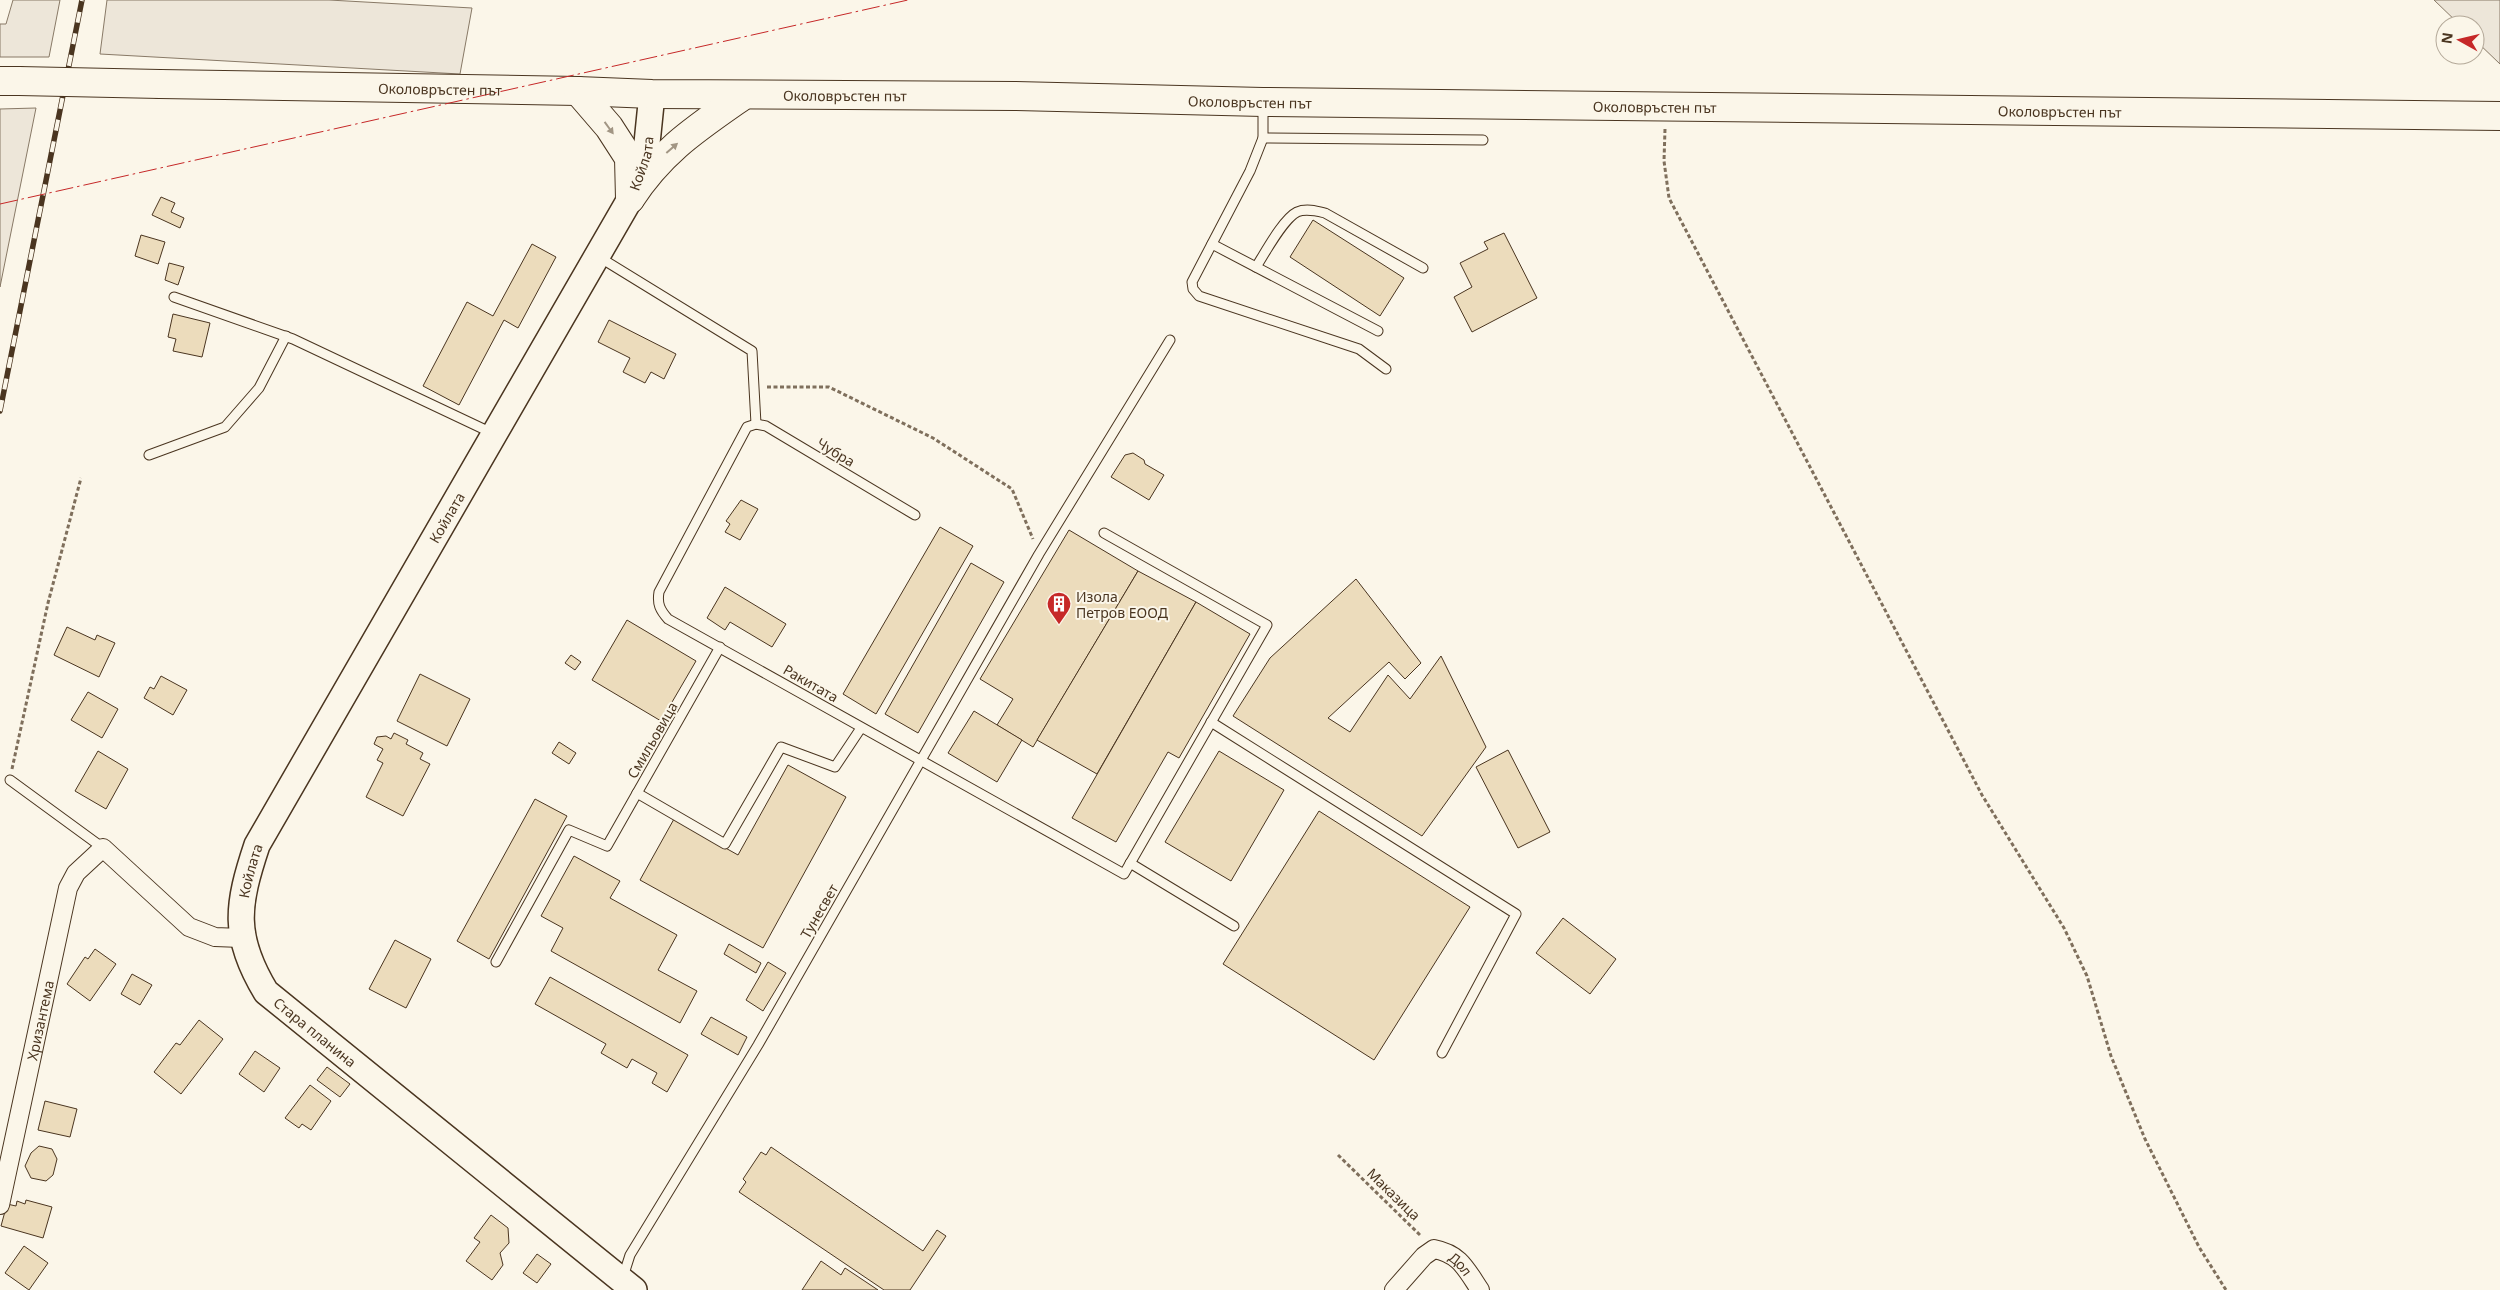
<svg xmlns="http://www.w3.org/2000/svg" width="2500" height="1290" viewBox="0 0 2500 1290" font-family="'Noto Sans',sans-serif">
<rect width="100%" height="100%" fill="#fbf6e9"/>
<g fill="#ede6d9" stroke="#887966">
<path d="M13,0H60L49,57H0V24H6Z"/>
<path d="M107,0H329L472,8L460,74L100,54Z"/>
<path d="M2434,0H2500V64L2475,40V25H2460Z"/>
<path d="M36,108L0,287V109Z"/>
</g>
<g fill="#ecdcbc" stroke="#4a3520">
<path d="M161,197L175,203L171,212L184,218L180,228L152,215Z"/>
<path d="M1313,220L1404,278L1380,316L1290,257Z"/>
<path d="M1504,233L1537,298L1472,332L1454,297L1472,287L1460,263L1488,249L1484,242Z"/>
<path d="M141,235L165,242L158,264L135,256Z"/>
<path d="M532,244L556,257L518,328L504,320L459,405L423,386L467,302L493,316Z"/>
<path d="M169,263L184,267L178,285L165,280Z"/>
<path d="M173,314L210,323L202,357L173,351L176,339L168,337Z"/>
<path d="M609,320L676,354L664,379L651,372L645,383L623,372L630,358L598,342Z"/>
<path d="M1133,453L1144,460L1145,464L1164,475L1149,500L1111,477L1125,455Z"/>
<path d="M741,500L758,509L740,540L725,532L730,524L726,521Z"/>
<path d="M940,527L973,546L876,714L843,694Z"/>
<path d="M1069,530L1138,571L1033,747L997,725L1013,699L980,679Z"/>
<path d="M971,563L1004,582L918,733L885,714Z"/>
<path d="M1138,571L1196,602L1097,774L1037,740Z"/>
<path d="M1356,579L1421,663L1405,679L1389,662L1328,718L1350,732L1388,675L1410,699L1441,656L1486,747L1422,836L1233,716L1270,658Z"/>
<path d="M725,587L786,624L772,647L730,622L725,630L707,618Z"/>
<path d="M1196,602L1250,634L1179,758L1168,752L1116,842L1072,818Z"/>
<path d="M627,620L696,661L661,721L592,680Z"/>
<path d="M67,627L95,640L97,635L115,643L99,677L54,655Z"/>
<path d="M571,655L581,662L575,670L565,663Z"/>
<path d="M420,674L470,699L447,746L397,721Z"/>
<path d="M161,676L187,690L173,715L144,698L150,687L154,689Z"/>
<path d="M88,692L118,709L102,738L71,720Z"/>
<path d="M974,711L1022,740L997,782L948,753Z"/>
<path d="M394,733L408,740L406,744L423,753L420,759L430,764L403,816L366,797L383,763L377,760L383,749L374,744L377,737L386,736L391,739Z"/>
<path d="M559,742L576,753L569,764L552,753Z"/>
<path d="M1508,750L1550,832L1518,848L1476,767Z"/>
<path d="M98,751L128,769L106,809L75,791Z"/>
<path d="M1219,751L1284,790L1231,881L1165,842Z"/>
<path d="M788,765L846,797L763,948L640,880L674,819L738,855Z"/>
<path d="M535,799L567,816L489,959L457,941Z"/>
<path d="M1319,811L1470,907L1374,1060L1223,964Z"/>
<path d="M574,856L620,881L610,898L677,935L658,970L697,991L680,1023L551,951L563,928L541,916Z"/>
<path d="M1563,918L1616,959L1590,994L1536,953Z"/>
<path d="M395,940L431,959L406,1008L369,989Z"/>
<path d="M729,944L761,963L756,973L724,954Z"/>
<path d="M95,949L116,964L90,1001L67,984L85,957L88,959Z"/>
<path d="M768,962L786,973L763,1011L746,1000Z"/>
<path d="M132,974L152,985L140,1005L121,994Z"/>
<path d="M550,977L688,1055L667,1092L652,1083L657,1073L632,1059L627,1068L601,1053L606,1044L535,1004Z"/>
<path d="M711,1017L747,1037L738,1055L701,1034Z"/>
<path d="M199,1020L223,1039L181,1094L154,1072L176,1043L180,1045Z"/>
<path d="M255,1051L280,1068L264,1092L239,1074Z"/>
<path d="M327,1067L350,1084L340,1097L317,1080Z"/>
<path d="M310,1085L331,1101L311,1130L302,1124L299,1128L285,1118Z"/>
<path d="M45,1101L77,1109L70,1137L38,1130Z"/>
<path d="M39,1146L52,1149L57,1159L53,1175L46,1181L31,1178L25,1166L31,1153Z"/>
<path d="M771,1147L923,1251L937,1230L946,1236L910,1290H884L739,1192L746,1182L743,1179L761,1152L766,1155Z"/>
<path d="M26,1200L52,1207L43,1238L1,1226L7,1204L16,1206L17,1201L25,1204Z"/>
<path d="M491,1215L508,1228L509,1243L500,1253L503,1265L492,1280L466,1261L480,1242L474,1238Z"/>
<path d="M24,1246L48,1263L29,1290L5,1273Z"/>
<path d="M537,1254L551,1264L537,1283L523,1273Z"/>
<path d="M821,1261L841,1275L845,1268L878,1290H802Z"/>
</g>
<g fill="none" stroke-linecap="round" stroke-linejoin="round">
<defs>
<g id="lane">
<path d="M1263,105V138L1250,171L1192,282L1193,289L1199,296L1359,349L1386,369"/>
<path d="M1263,138L1483,140"/>
<path d="M1212,244L1378,331"/>
<path d="M599,257L752,351L756,424"/>
<path d="M1256,267C1265,253 1283,219 1297,212C1306,208 1317,211 1325,213L1423,268"/>
<path d="M174,297L293,339L492,433"/>
<path d="M149,455L225,427L259,388L286,336"/>
<path d="M915,515L766,426L756,424L747,427L659,592C657,604 660,610 668,619L1124,874L1267,625L1104,533"/>
<path d="M1211,722L1516,914L1442,1053"/>
<path d="M10,780L103,848"/>
<path d="M637,793L725,844L781,747L835,767L861,728"/>
<path d="M1130,863L1234,926"/>
<path d="M496,962L569,830L607,846L720,647"/>
<path d="M623,1277L630,1255L758,1045L1039,554L1170,340"/>
</g>
<g id="street">
<path id="s1" d="M0,1205L68,888L76,873L103,848L189,927L215,937L241,938"/>
<path id="s2" d="M1394,1290L1424,1256L1434,1249C1460,1254 1466,1269 1480,1290"/>
</g>
<g id="secondary">
<path id="s3" d="M634,1290L266,992C232,936 237,905 257,845L630,199L646,153L652,94"/>
</g>
<g id="primary">
<path d="M0,81H19"/>
<path id="s4" d="M160,84L578,91L652,94L1014,96L1263,102L2500,116"/>
<path d="M578,91L609,127L629,158L630,199"/>
<path d="M630,199C662,150 697,128 744,95"/>
</g>
</defs>
<use href="#lane" stroke="#4a3520" stroke-width="11"/>
<use href="#street" stroke="#4a3520" stroke-width="20"/>
<use href="#secondary" stroke="#4a3520" stroke-width="28"/>
<use href="#primary" stroke="#4a3520" stroke-width="30"/>
<g stroke="#7f6f5c" stroke-width="3" stroke-dasharray="4 2.5" stroke-linecap="butt">
<path d="M1665,129L1664,161L1669,198L1982,795L2064,928L2087,976L2111,1056L2145,1139L2199,1247L2226,1290"/>
<path d="M767,387H829L933,438L1012,489L1033,539"/>
<path d="M12,769L48,603L81,478"/>
<path d="M1338,1155L1421,1236"/>
</g>
<use href="#lane" stroke="#fbf6e9" stroke-width="9"/>
<use href="#street" stroke="#fbf6e9" stroke-width="18"/>
<use href="#secondary" stroke="#fbf6e9" stroke-width="25"/>
<use href="#primary" stroke="#fbf6e9" stroke-width="28"/>
<defs>
<path id="rail" d="M0,411L82,0"/>
</defs>
<use href="#rail" stroke="#4a3520" stroke-width="5.5"/>
<use href="#rail" stroke="#fbf6e9" stroke-width="4" stroke-dasharray="11" stroke-linecap="butt"/>
<defs>
<path id="primary-bridge" d="M19,81L160,84"/>
</defs>
<use href="#primary-bridge" stroke="#4a3520" stroke-width="30" stroke-linecap="butt"/>
<use href="#primary-bridge" stroke="#fbf6e9" stroke-width="28"/>
<path stroke="#c62828" stroke-width="1" stroke-dasharray="18 4 2.5 4" stroke-linecap="butt" d="M0,204L908,0"/>
</g>
<defs><path id="oneway-solid" d="M-6-.8H1V-3.2L6.5 0L1 3.2V.8H-6Z" transform="scale(1.25)"/></defs>
<g fill="#a29684">
<use href="#oneway-solid" transform="translate(609 128) rotate(54)"/>
<use href="#oneway-solid" transform="translate(672 148) rotate(-41)"/>
</g>
<defs>
<symbol id="building-pin" viewBox="-11 -11 22 30"><path d="M0 17L-7.5 6A9.5 9.5 0 1 1 7.5 6Z" fill="#c62828" stroke="#fbf6e9"/><path d="M-4-6H4V6H1V3H-1V6H-4ZM-2.5-4.3h1.7v1.8h-1.7ZM.8-4.3h1.7v1.8H.8ZM-2.5-1h1.7V.8h-1.7ZM.8-1h1.7V.8H.8Z" fill="#fff"/></symbol>
</defs>
<g fill-rule="evenodd">
<use href="#building-pin" x="1045" y="590" width="28" height="38"/>
</g>
<g text-anchor="middle" dominant-baseline="central" stroke-width="4" stroke-linejoin="round" paint-order="stroke">
<g font-size="14" fill="#4a3520" stroke="#fbf6e9">
<text stroke="none"><textPath href="#s4" startOffset="280">Околовръстен път</textPath></text>
<text stroke="none"><textPath href="#s4" startOffset="685">Околовръстен път</textPath></text>
<text stroke="none"><textPath href="#s4" startOffset="1090">Околовръстен път</textPath></text>
<text stroke="none"><textPath href="#s4" startOffset="1495">Околовръстен път</textPath></text>
<text stroke="none"><textPath href="#s4" startOffset="1900">Околовръстен път</textPath></text>
<text stroke="none"><textPath href="#s3" startOffset="1411">Койлата</textPath></text>
<text transform="translate(836 452) rotate(31)">Чубра</text>
<text stroke="none"><textPath href="#s3" startOffset="1006">Койлата</textPath></text>
<text transform="translate(811 683) rotate(30)">Ракитата</text>
<text transform="translate(652 740) rotate(-60)">Смильовица</text>
<text stroke="none"><textPath href="#s3" startOffset="601">Койлата</textPath></text>
<text transform="translate(819 911) rotate(-60)">Тунесвет</text>
<text stroke="none"><textPath href="#s1" startOffset="189">Хризантема</textPath></text>
<text transform="translate(315 1032) rotate(39)">Стара планина</text>
<text transform="translate(1394 1194) rotate(44)">Маказица</text>
<text stroke="none"><textPath href="#s2" startOffset="89">Дол</textPath></text>
</g>
<g font-size="14" fill="#4a3520" stroke="#fbf6e9" text-anchor="start">
<text x="1076" y="596">Изола<tspan x="1076" dy="16">Петров ЕООД</tspan></text>
</g>
</g>
<g transform="translate(2460 40) rotate(278)"><circle r="24" fill="#fbf6e9" stroke="#b4a999"/>
<path d="M0-4L9 19L0 12L-9 19Z" fill="#c62828"/>
<text y="-8" font-size="14" font-weight="bold" text-anchor="middle" fill="#4a3520">N</text>
</g>
</svg>
